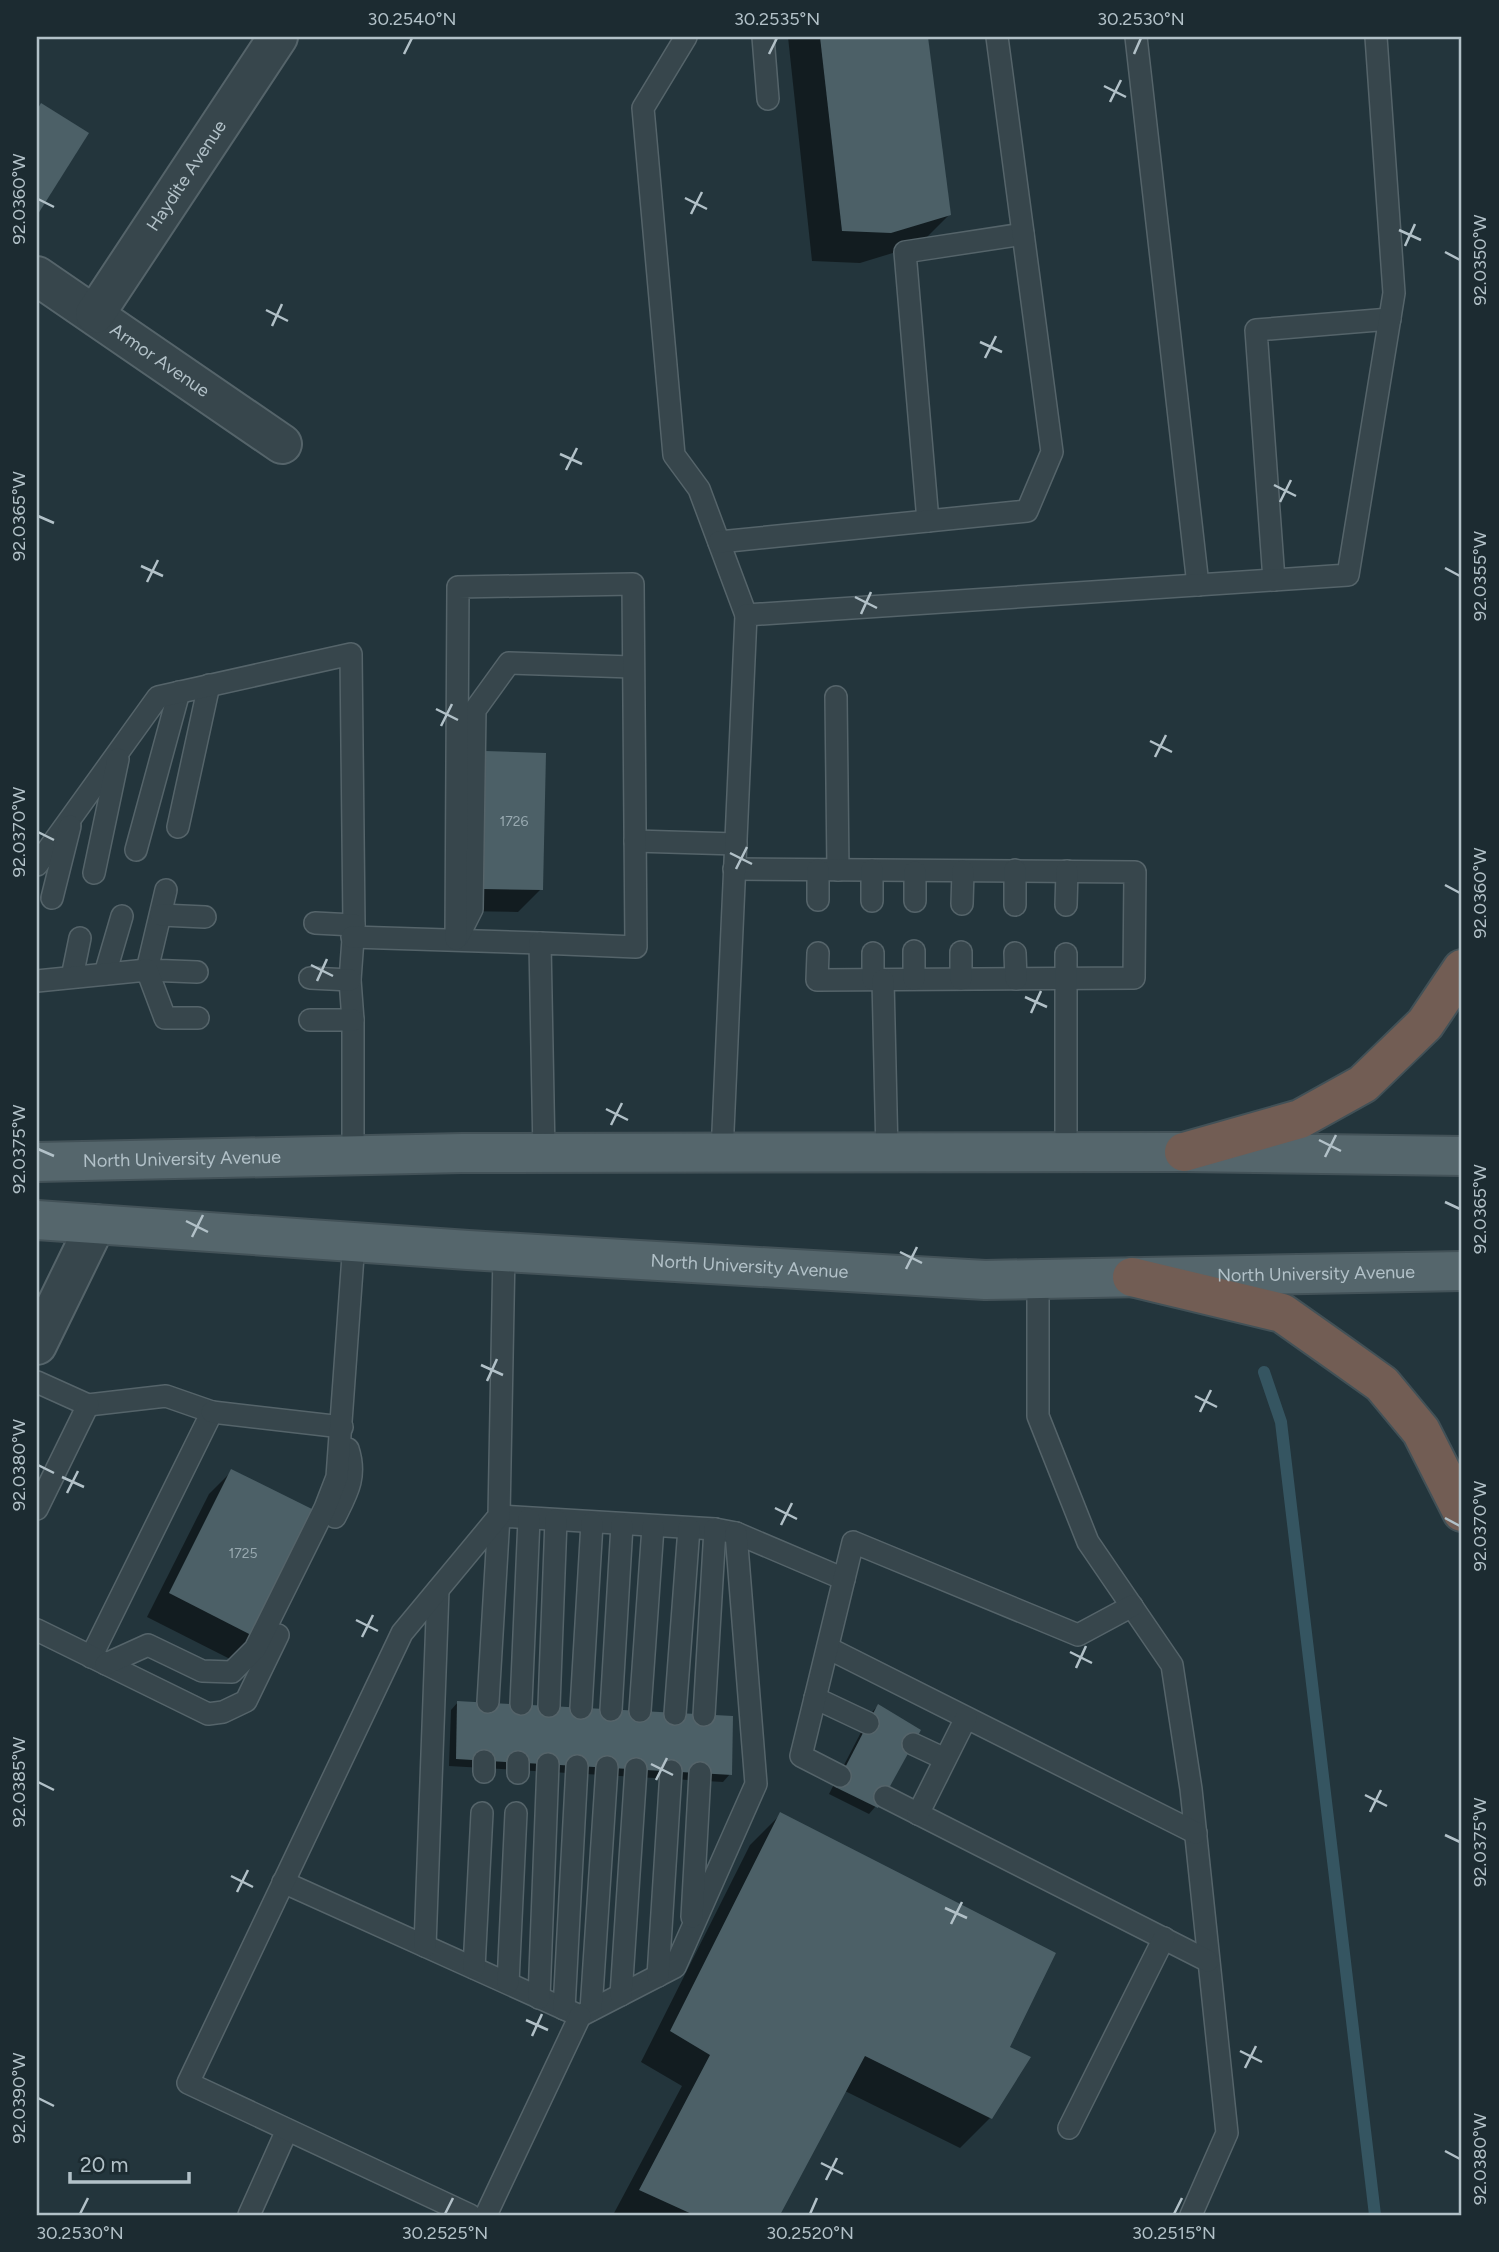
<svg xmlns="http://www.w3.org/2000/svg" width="1499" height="2252" viewBox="0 0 1499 2252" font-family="Figtree,sans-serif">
<rect width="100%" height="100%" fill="#23353c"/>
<g fill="#0007">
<path d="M788,37H926L949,215L919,245L860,263L812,261Z"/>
<path d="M42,105L87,134L37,213V110Z"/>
<path d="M486,753L541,889L518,912L459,911L463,776Z"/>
<path d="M232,1471L254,1636L230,1659L147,1617L209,1494Z"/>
<path d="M458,1702L730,1774L723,1782L449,1766L451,1710Z"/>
<path d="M878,1706L876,1806L869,1814L829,1794L871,1713Z"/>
<path d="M780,1815L1008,2048L990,2118L960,2148L845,2091L778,2215H613L682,2086L641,2062L750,1845Z"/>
</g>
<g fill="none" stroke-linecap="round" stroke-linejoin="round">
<path stroke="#355561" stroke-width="12" d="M1264,1372L1281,1422L1375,2215"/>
</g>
<g fill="#4c6067">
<path d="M820,37H928L951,215L891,233L842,231Z"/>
<path d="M41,103L89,133L38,214L37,213V110Z"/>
<path d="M485,751L546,753L543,890L482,889Z"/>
<path d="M231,1469L318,1512L255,1637L169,1593Z"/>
<path d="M457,1701L733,1716L732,1775L456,1759Z"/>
<path d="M878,1704L921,1730L878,1808L835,1787Z"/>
<path d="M780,1812L1056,1953L1010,2047L1031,2057L992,2119L865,2056L780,2215H694L639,2190L710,2055L670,2031Z"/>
</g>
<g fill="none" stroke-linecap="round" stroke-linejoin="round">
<defs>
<g id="lane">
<path d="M686,37L643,108L674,455L699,489L746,615"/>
<path d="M763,37L768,99"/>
<path d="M1136,37L1198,585"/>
<path d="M928,521L905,252L1023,234"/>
<path d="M719,542L1027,511L1052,452L997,37"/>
<path d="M1274,580L1256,330L1390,319"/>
<path d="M836,697L838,870"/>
<path d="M178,827L209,685"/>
<path d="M635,841L736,844"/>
<path d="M136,850L179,692"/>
<path d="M37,865L158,697L351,654L354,925L350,980L353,1020V1155"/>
<path d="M734,869L1135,872L1134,978L817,980L818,953"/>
<path d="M818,870V900"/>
<path d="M872,870V901"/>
<path d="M1015,870V905"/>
<path d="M915,872V901"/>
<path d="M94,873L118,759"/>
<path d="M166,890L147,970L197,972"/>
<path d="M52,898L70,826"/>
<path d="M962,904L963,871"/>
<path d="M1066,905L1067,871"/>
<path d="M161,915L205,917"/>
<path d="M315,923L354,925"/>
<path d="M352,937L540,943"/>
<path d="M458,937L472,909L475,710L509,663L632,667"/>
<path d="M456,939L458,587L633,584L636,947L540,943L544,1153"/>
<path d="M873,953V979"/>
<path d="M1015,953L1016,979"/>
<path d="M105,974L122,916"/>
<path d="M72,977L80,938"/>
<path d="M310,978L350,980"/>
<path d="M914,979V951"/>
<path d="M961,979V952"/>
<path d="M883,980L887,1153"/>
<path d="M37,981L147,970L165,1018H198"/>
<path d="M310,1020H353"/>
<path d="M1066,1152V954"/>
<path d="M722,1153L746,615L1348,575L1394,293L1376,37"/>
<path d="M1038,1279V1416L1088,1542L1172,1665L1191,1789L1227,2133L1191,2215"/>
<path d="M37,1382L88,1405L166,1396L212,1412L91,1657"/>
<path d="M212,1412L342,1427"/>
<path d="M37,1509L88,1405"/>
<path d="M335,1517C347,1493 357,1477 348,1449"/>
<path d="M37,1630L208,1714L223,1712L246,1701L278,1635"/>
<path d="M828,1648L1196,1833"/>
<path d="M106,1664L148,1645L202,1671L232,1672L255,1649L325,1508L337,1477L354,1242"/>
<path d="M815,1698L868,1723"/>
<path d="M488,1702L499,1516L715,1529L736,1533L844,1579"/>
<path d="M521,1704L529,1519"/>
<path d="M549,1706L556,1520"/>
<path d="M581,1708L592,1523"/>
<path d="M611,1710L622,1525"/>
<path d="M640,1711L653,1527"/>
<path d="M675,1714L689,1528"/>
<path d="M704,1715L715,1529"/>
<path d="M913,1744L945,1759"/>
<path d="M484,1772V1761"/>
<path d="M518,1773V1762"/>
<path d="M840,1776L801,1756L853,1542L1078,1635L1132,1606"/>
<path d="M885,1797L1208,1961"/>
<path d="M918,1814L966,1718"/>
<path d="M283,1882L580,2016L675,1967L756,1784L736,1533"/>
<path d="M692,1917L700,1773"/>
<path d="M425,1946L438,1590"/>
<path d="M474,1968L482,1813"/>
<path d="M658,1976L671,1771"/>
<path d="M508,1983L516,1813"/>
<path d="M621,1995L636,1769"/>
<path d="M539,1998L548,1764"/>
<path d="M564,2009L577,1766"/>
<path d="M591,2010L607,1767"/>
<path d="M1069,2128L1164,1938"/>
<path d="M249,2215L287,2130"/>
<path d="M470,2215L188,2083L402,1633L499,1516L504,1252"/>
<path d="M486,2215L580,2016"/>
</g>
<g id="street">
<path id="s1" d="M37,276L282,444"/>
<path id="s2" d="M95,314L278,37"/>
<path d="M37,1345L96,1224"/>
</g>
<g id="primary">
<path id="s3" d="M37,1162L462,1153L1184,1152L1462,1156"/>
<path id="s4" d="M37,1220L468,1250L985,1280L1462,1271"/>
</g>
<g id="highway">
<path d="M1184,1152L1300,1119L1363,1084L1425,1024L1462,969"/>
<path d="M1132,1277L1282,1313L1340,1354L1382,1384L1421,1431L1462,1512"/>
</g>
</defs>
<use href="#lane" stroke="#55646a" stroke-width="24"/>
<use href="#street" stroke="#55646a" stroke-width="42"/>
<use href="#primary" stroke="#435258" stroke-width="42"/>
<use href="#highway" stroke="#425157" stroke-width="42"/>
<use href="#lane" stroke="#37464c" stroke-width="21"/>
<use href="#street" stroke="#37464c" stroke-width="38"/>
<use href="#primary" stroke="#55666c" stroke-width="38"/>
<use href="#highway" stroke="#725d54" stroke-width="38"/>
</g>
<path fill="none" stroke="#b2c1c8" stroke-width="2.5" d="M404,54L412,38M769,54L777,38M1134,54L1141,38M1104,86L1126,97M1110,102L1121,80M685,198L707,209M38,199L54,207M691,214L702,192M1399,230L1421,240M1405,246L1415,224M1445,252L1460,260M266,310L288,321M272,326L282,304M980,342L1002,352M985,358L996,336M560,454L582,464M566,470L577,448M1274,485L1296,496M1280,502L1291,480M38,516L54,523M141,566L163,576M1445,568L1460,576M147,582L158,560M855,597L877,608M861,614L871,592M436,709L458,720M441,726L452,704M1150,741L1172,752M1155,757L1166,735M38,832L54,840M730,853L752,864M736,869L747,847M1445,885L1460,893M311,965L333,976M317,981L327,959M1025,997L1047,1007M1031,1013L1041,991M606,1109L628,1120M611,1125L622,1103M1319,1140L1341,1151M38,1149L54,1156M1325,1157L1336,1135M1445,1202L1460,1209M186,1221L208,1232M192,1237L203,1215M900,1252L922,1263M906,1269L917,1247M481,1365L503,1375M487,1381L497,1359M1195,1396L1217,1407M1200,1412L1211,1390M38,1465L54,1473M62,1477L84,1487M67,1493L78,1471M775,1508L797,1519M1445,1518L1460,1526M781,1525L792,1503M356,1620L378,1631M362,1637L373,1615M1070,1652L1092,1663M1076,1668L1086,1646M651,1764L673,1775M656,1780L667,1758M38,1782L54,1790M1365,1795L1387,1806M1370,1812L1381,1790M1445,1835L1460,1842M231,1876L253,1887M237,1892L248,1870M945,1908L967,1918M951,1924L962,1902M526,2020L548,2030M532,2036L542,2014M1240,2051L1262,2062M1245,2068L1256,2046M38,2098L54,2106M1445,2151L1460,2159M821,2163L843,2174M826,2180L837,2158M80,2214L88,2198M445,2214L453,2198M810,2214L817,2198M1174,2214L1182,2198"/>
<g text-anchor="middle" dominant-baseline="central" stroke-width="6" stroke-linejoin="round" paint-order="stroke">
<g font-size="14" fill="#98a9b0">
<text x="514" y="821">1726</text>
<text x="243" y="1553">1725</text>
</g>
<g font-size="18" fill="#b2c1c8" stroke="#1c2b31">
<text stroke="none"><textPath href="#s2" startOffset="166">Haydite Avenue</textPath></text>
<text stroke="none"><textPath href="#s1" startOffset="149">Armor Avenue</textPath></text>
<text stroke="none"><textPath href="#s3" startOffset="145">North University Avenue</textPath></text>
<text stroke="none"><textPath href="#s4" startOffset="714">North University Avenue</textPath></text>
<text stroke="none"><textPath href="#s4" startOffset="1281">North University Avenue</textPath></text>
</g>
</g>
<rect width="1499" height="2252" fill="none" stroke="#1c2b31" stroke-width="77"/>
<path d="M70 2172v10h119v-10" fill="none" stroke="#b2c1c8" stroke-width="3.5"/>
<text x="80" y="2172" font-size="21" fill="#b2c1c8" stroke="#1c2b31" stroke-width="5" paint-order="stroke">20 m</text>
<rect x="38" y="38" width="1422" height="2176" fill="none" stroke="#b2c1c8" stroke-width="2.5"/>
<g font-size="18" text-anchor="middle" fill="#b2c1c8">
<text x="412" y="25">30.2540°N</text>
<text x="777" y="25">30.2535°N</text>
<text x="1141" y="25">30.2530°N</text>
<text transform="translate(19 199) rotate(-90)" y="6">92.0360°W</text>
<text transform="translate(1480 260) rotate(-90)" y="6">92.0350°W</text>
<text transform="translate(19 516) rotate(-90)" y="6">92.0365°W</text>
<text transform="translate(1480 576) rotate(-90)" y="6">92.0355°W</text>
<text transform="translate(19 832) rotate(-90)" y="6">92.0370°W</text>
<text transform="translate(1480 893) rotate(-90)" y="6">92.0360°W</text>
<text transform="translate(19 1149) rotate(-90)" y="6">92.0375°W</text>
<text transform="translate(1480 1209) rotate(-90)" y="6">92.0365°W</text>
<text transform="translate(19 1465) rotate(-90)" y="6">92.0380°W</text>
<text transform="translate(1480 1526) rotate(-90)" y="6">92.0370°W</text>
<text transform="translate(19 1782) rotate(-90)" y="6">92.0385°W</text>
<text transform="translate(1480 1842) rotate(-90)" y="6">92.0375°W</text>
<text transform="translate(19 2098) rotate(-90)" y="6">92.0390°W</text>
<text transform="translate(1480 2159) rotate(-90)" y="6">92.0380°W</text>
<text x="80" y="2239">30.2530°N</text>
<text x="445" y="2239">30.2525°N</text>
<text x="810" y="2239">30.2520°N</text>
<text x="1174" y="2239">30.2515°N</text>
</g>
</svg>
